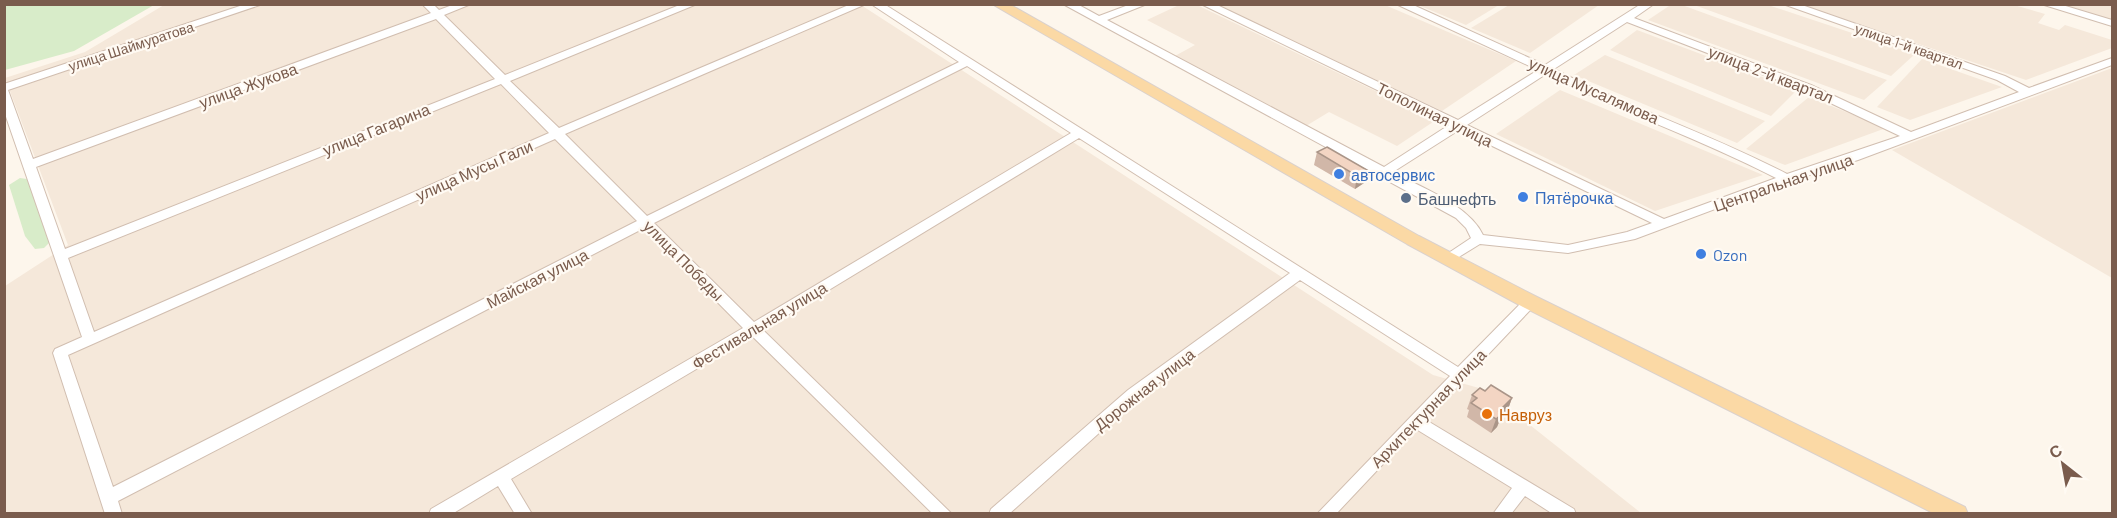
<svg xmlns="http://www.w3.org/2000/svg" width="2117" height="518" viewBox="0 0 2117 518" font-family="Barlow,sans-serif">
<rect width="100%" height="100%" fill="#fdf6ec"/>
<g fill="#f5e8da">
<path d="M1672,4L1682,5L1887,80L1864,100L1648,20Z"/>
<path d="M164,5H861L1433,375L1486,390L1641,513H5V286L68,245L5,78L85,52Z"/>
<path d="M1179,5H1197L1436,120L1397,146L1329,112L1306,126L1173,57L1195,45L1147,20Z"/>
<path d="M1217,5H1385L1516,61L1442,111Z"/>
<path d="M1418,5L1499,4V5L1466,25Z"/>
<path d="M1509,5V4L1599,5L1530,53L1471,28Z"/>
<path d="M1694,5H1768L1915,54L1891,76Z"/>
<path d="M1802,5H2014L2045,14L2038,23L2059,30L2065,25L2112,40V48L2026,80Z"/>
<path d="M2061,5H2112V20Z"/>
<path d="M1637,30L1797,90L1771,116L1610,50Z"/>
<path d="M1605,55L1765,121L1737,143L1574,75Z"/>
<path d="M1922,59L2002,87L1910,120L1877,107Z"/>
<path d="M2112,68V278L1892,150Z"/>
<path d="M1560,90L1763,175L1655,211L1496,134Z"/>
<path d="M1809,97L1886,128L1785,165L1746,149Z"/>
</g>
<g fill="#d8ecc9">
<path d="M5,4H154V5L74,51L5,70Z"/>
<path d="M20,178L27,179L50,242L44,248L35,249L25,236L9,185Z"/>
</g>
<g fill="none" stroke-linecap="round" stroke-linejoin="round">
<defs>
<g id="minor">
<path d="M246,4H263L8,90L33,159L431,13L422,4H433L439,10L455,4H471L444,15L505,75L682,4H697L510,81L559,128L851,4H866L565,134L647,216L959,62L871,4H884L1458,367L1525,299H1535L1537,302L1535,305L1426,420L1574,509L1576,514H1553L1525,496L1511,514H1493L1512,488L1416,429L1336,514H1317L1450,376L1300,280L1138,398L1009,514H989L991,509L1128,390L1290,273L1079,138L763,330L952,514H933L752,336L511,479L532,514H515L498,486L452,514H429L431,509L743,328L644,228L118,501L122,514H105L53,353L55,349L82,337L4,111V84ZM436,19L495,79L65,249L36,167ZM967,66L1071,133L754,322L654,223ZM501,84L549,133L94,332L68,258ZM555,139L637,221L113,487L68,355Z"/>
<path d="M1063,4H1077L1099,16L1131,4H1147L1107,20L1384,167L1449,125L1201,4H1215L1458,120L1538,70L1396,4H1411L1545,65L1641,4H1654L1634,18L1811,85L1911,132L2019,92L1997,80L1783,4H1799L2005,76L2029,88L2112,58V65L1858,160L1790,181L1635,239L1568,253L1480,244L1449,263L1442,259L1444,256L1471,238L1466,228L1456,218ZM1627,22L1803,90L1900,136L1787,174C1711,134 1630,108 1554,69ZM1546,74C1621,112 1701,139 1776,178L1664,219L1467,125ZM1459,130L1652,223L1627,232L1568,245L1483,235C1469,205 1422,188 1393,172Z"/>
<path d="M2041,4H2059L2112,20V26Z"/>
</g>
<path id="major" d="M992,4H1009L1419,236L1537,297L1965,507L1968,514H1935L1523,307L1407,244Z"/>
</defs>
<use href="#minor" stroke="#d1beb0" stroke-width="2"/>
<use href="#major" stroke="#dad1cd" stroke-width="2"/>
<use href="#minor" fill="#fff" fill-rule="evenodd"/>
<use href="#major" fill="#fbd9a5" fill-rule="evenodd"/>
</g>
<g fill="#d1b7a8">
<path d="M1317,152L1367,170L1364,183L1355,189L1314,165Z"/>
<path d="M1485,391L1512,398L1507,412L1501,417L1497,427L1491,433L1467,417L1469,410L1467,409L1472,395Z"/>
</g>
<g fill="#aa9588">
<path d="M1367,170L1364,183L1355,189L1357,176Z"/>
<path d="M1512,398L1507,412L1501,417L1497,427L1491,433L1499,411Z"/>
</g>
<g fill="#f3d5c3" stroke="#aa9588" stroke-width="1.5">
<path d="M1327,147L1367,170L1357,176L1317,152Z"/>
<path d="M1491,385L1512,398L1499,411L1503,413L1496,419L1471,403L1477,398L1472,395L1480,388L1485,391Z"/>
</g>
<g fill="#3f7fe0" stroke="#fffaf3" stroke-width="2">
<circle cx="1339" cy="174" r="6"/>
<circle cx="1523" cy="197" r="6"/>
<circle cx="1701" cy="254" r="6"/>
</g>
<circle fill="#5c6f8a" stroke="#fffaf3" stroke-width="2" cx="1406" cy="198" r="6"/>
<circle fill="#e8710a" stroke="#fffaf3" stroke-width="2" cx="1487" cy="414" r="6"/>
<g text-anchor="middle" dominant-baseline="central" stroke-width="4.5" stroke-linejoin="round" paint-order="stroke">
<g font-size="14" fill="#7a5c4d" stroke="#fffaf3">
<text transform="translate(131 46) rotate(-18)">улица Шаймуратова</text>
<text transform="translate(1909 46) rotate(19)">улица 1-й квартал</text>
</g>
<g font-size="16" fill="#7a5c4d" stroke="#fffaf3">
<text transform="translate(1771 74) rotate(21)">улица 2-й квартал</text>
<text transform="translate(248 85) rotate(-20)">улица Жукова</text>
<text transform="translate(1594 90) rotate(24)">улица Мусалямова</text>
<text transform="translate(1435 114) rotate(26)">Тополиная улица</text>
<text transform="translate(376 129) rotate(-22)">улица Гагарина</text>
<text transform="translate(474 170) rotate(-24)">улица Мусы Гали</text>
<text transform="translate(1783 182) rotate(-19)">Центральная улица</text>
<text transform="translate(684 260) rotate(45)">улица Победы</text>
<text transform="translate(537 278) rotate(-27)">Майская улица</text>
<text transform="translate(759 325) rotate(-31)">Фестивальная улица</text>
<text transform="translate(1144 389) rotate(-38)">Дорожная улица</text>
<text transform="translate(1428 408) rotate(-46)">Архитектурная улица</text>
</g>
<g font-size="16" fill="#366cbe" stroke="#fffaf3" text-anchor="start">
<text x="1351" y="174">автосервис</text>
<text x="1535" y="197">Пятёрочка</text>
<text x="1713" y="254">Ozon</text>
</g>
<g font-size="16" fill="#4e5e75" stroke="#fffaf3" text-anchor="start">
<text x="1418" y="198">Башнефть</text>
</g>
<g font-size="16" fill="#c56008" stroke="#fffaf3" text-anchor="start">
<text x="1499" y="414">Навруз</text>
</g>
</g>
<rect width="2117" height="518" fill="none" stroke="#7a5c4d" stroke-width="12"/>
<g transform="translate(2063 464) rotate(329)" stroke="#fffaf3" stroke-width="4.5" paint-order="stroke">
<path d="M0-4.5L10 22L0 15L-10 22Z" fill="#7a5c4d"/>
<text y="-9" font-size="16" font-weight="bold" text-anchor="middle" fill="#7a5c4d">С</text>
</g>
</svg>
